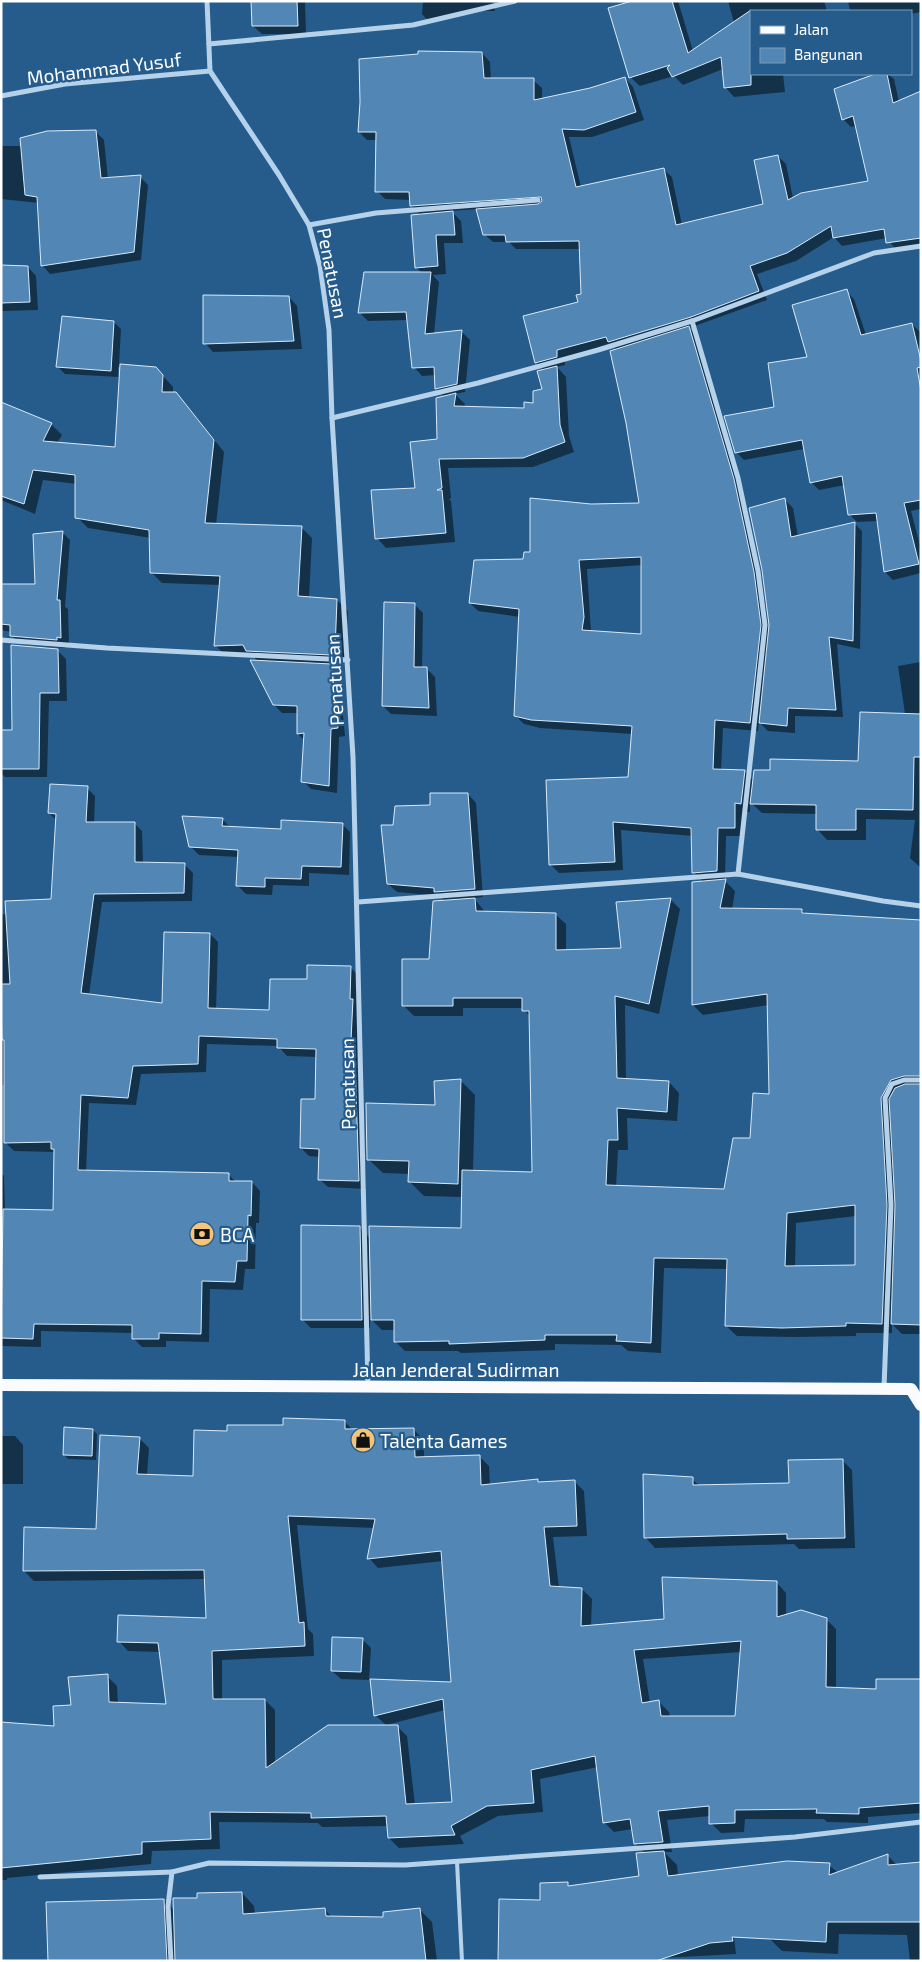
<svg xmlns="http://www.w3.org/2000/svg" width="922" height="1962" viewBox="0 0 922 1962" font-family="'Exo 2',sans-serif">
<rect width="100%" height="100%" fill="#265c8c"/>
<g fill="#0007" fill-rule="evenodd">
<path d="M252,1H305L306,34H262L253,26Z"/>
<path d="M423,1H493L495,11H480L430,23L422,14Z"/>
<path d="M636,1H678L693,51L734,23L728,1H824L827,11H751V74H783L785,92L734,97L725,87L723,69L683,85L674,76L640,86L630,77Z"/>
<path d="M848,1H921V12L911,14V11H850Z"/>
<path d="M482,53L490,62L491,80H533L542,88V100L590,89L625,78L633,87L644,120L592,137H569L581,187L663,169L672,177L682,225L765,205L778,156L786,164L793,198L869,182L856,126L851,127L843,119L836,90L879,74H888L894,79L899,102L921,93V247L896,250L887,238L842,246L834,237L796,261L757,274L767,300L689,328L697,337L742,489L762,581L769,634L785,500L793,508L798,537L854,523L862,531L860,649L837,644L843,717L795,716V733L768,731L759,722L758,731L723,728L721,771H744L754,781L859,762L905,714L898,666L921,662V868L910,858L915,820L866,819V840H827L817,829V814L762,813L750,802V812H743V836H726L725,881L735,891L732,910H802L807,915L921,922V1334H902L892,1324V1333H856V1336L794,1337L737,1336L726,1326L728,1269L664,1268L661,1353L628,1351L621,1345L555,1344V1350L461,1353L458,1351H405L395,1341V1330H382L370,1318V1328H311L302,1319L359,1227L370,1238L462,1229L463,1197L424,1196L410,1182V1174L383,1173L368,1159L436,1106L460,1080L475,1095L473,1171L534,1174L530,1017L523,1008H463V1016H414L403,1005L430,961L445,901L440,896L397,892L388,884L395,826L432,806L468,794L476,803L483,897L474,898L485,912L555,914L566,924V951L622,949L670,899L680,909L659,1014L625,1005L626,1080L669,1082L679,1093L677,1121L627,1118L628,1150H618L616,1187L725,1190L770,1095L769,1005L703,1015L693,1005L703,882L694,872L693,836L621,830L623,870L559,873L550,864L629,779L633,734L540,728L524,724L515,715L520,617L478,611L470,603L591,505H640L617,350L613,346L565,358V365L557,367L566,377L569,436L574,452L533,467L448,468L451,498L449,499L451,501L455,542L386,548L377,538L416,489L439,440L445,397L436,388V375L422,376L414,367L408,320L368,321L359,312L422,273L416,267L421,215L411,205V200L385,199L377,191V140H367L359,132ZM478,209L484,234L493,242H509L516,249H581L582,295L580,303L536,362L544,371L543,390L534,404L525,409L464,408L465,404L455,394L465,392L470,340L462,332L434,334L439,282L433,275L446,274L444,243H463L461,221L451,211ZM642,565V636L591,632L587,569ZM856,1216V1266L795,1267L796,1223Z"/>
<path d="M96,132L104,140L108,179L140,177L148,185L141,260L50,274L42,265L39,203L1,199V146H22Z"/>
<path d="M1,267H28L36,276L38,310L1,311Z"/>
<path d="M846,291L854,299L866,335L912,324L920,332L921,337V509L911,511L921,549V573L893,580L885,572L878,521L857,522L849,514L845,485L819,490L811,482L804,449L744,460L736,452L775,408L809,358Z"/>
<path d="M289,297L297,306L302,349L213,352L205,343Z"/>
<path d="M114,322L121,329L119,365L156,368L173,387V393L186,404L224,452L216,525L301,527L312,538L309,598L337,600L348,611L345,661H341V665L331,664L339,673L345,736L339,737L337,793L311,789L303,781L305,741L298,734V713H282L274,705L258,661L253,656H226L215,645L220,585L162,583L151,572V538L88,528L77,517V484L43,480L35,514L1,500V410L51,424L62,435L57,443L117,448L121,367H118V377L65,374L58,367Z"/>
<path d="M62,532L70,540L65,607L68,609L69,645H65V648L20,644L12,636V632L1,630V585L36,586Z"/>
<path d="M414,604L423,613L422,668H426L435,677L437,716L391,714L383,706Z"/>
<path d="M57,650L66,659L67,701H49L47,777H5L1,773V731H14Z"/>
<path d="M87,788L95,796L94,824L134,823L142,831L143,863L185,865L193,873L192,901L102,902L89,995L163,1004L210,934L218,942L216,1010L270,1012L308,981L350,967L358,975L366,1189L328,1187L319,1179L320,1157L309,1156L301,1148L316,1101L317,1057L287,1056L278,1046L207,1044L206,1072L141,1074L136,1105L89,1103L86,1172L228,1174L236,1182H252L260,1191L259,1223H256L255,1269H245L243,1290L210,1289L209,1342L166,1341V1347H142L134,1339V1333L41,1331V1347L1,1346V1173L4,1176L5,1210L54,1211L55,1152L14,1151L5,1142L6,1085H1V915L53,900L56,820L49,813Z"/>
<path d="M222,819L231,828L282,830L342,824L350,832L349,875L309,873V886L273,885L272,895L246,894L238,886L239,857L199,855L191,847Z"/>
<path d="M345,1422L354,1431L414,1430L424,1440V1458L479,1456L489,1466L490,1485L538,1480L540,1483L574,1481L584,1491L587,1536L553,1537L559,1588L582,1589L592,1599L591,1626L666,1620L777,1583L786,1593V1616L826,1619L836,1629V1689L878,1691L921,1680V1813L868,1817V1823L827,1822L824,1819H745L744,1832L721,1833L711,1823L710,1816L667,1820L672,1852H664L677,1865L678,1876L728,1884L736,1954L607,1961H485L499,1959L541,1901L567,1883L571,1887L641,1877L645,1853L636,1844L633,1829L614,1832L604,1822L598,1767L540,1779L543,1812L498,1816L460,1836L464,1844L399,1848L389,1838L388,1826L322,1827L318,1823L219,1822L220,1849L152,1851L151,1864L7,1878V1880H1V1723L55,1728L72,1706L107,1676L117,1686L118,1704L167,1705L161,1652L128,1651L119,1641L207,1620L206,1579L34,1581L24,1571L97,1530L139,1438L149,1448L147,1475L194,1477L228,1432ZM297,1525L375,1528L369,1558L378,1568L443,1561L452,1683L375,1715L386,1725L445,1710L454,1803L415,1805L407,1736L397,1726L275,1763V1710L265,1700H222V1660L314,1656L313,1634L308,1629ZM741,1652L736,1717H670L669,1712L659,1702L650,1703L643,1659Z"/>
<path d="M93,1430L97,1434L96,1460L68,1459L64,1455Z"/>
<path d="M1,1436H15L23,1445V1484H1Z"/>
<path d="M842,1460L852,1470L855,1548L799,1549L794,1544L655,1548L645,1537L692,1479L700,1486L790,1484Z"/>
<path d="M362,1639L371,1648L369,1680L341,1679L332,1671Z"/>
<path d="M888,1856L898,1866L921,1864V1961H910L907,1935L839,1934L838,1954L782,1951L769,1938L829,1865L838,1873Z"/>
<path d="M242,1893L254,1906L255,1914L325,1910L332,1917L385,1918L419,1909L432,1922L437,1961H49L164,1900L175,1911L199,1899Z"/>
</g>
<g fill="#5287b5" stroke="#d9eaf8" fill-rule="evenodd">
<path d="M251,1H297L298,26H252Z"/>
<path d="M632,1H672L688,53L751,10V85L724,88L721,57L672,77L667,68L670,65L629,78L608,8Z"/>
<path d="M418,51L482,52L484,78H534V100L590,88L625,77L636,112L584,130L562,129L576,187L664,168L676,225L763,204L754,160L778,155L788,200L801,193L868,181L853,116L842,120L834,89L875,74H887L893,103L921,91V238L886,243L884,229L833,238L831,226L787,253L750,266L759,291L691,317L608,342L606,337L557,350V357L535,363L523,316L578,302L576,295L581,294L579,241L506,242L505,235H483L476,209L538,204L542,201L541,197L410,206L409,192H375L376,132H358L360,102L359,59L418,54Z"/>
<path d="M96,130L101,178L141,175L134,252L41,266L37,197L25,195L20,138L47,131Z"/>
<path d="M453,211L455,235H436L438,266L415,268L411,215Z"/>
<path d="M1,265L28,266L30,302L1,303Z"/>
<path d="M364,272H431L425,334L462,330L457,384L435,389L434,367L412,368L406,312L358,313Z"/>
<path d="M847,289L861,335L912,323L921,361V367L917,368L921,391V500L904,503L919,564L884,572L876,513L848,515L842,476L810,483L802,440L735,453L724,416L774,407L768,363L807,357L792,305Z"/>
<path d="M203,295L289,296L294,341L203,344Z"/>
<path d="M62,316L114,321L111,371L56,367Z"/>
<path d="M689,326L734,479L754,572L761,625L750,723L715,720L713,769L745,770L741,804L735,803V828H718L717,871L692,873L691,828L613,822L615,862L549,865L546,780L628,777L632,726L531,720L514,716L519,609L469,603L474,560L523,559L524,552H530V498L591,504L639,503L626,423L610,351ZM641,557V634L582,630L584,617L579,560Z"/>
<path d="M120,364L156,367L163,375L162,392H176L214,440L205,523L302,526L298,596L337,599L335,651H331V655L246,651L243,645L214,646L220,576L150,573L149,530L75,518V475L33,470L24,504L1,496V402L52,423L43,441L115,447Z"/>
<path d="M557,366L560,425L565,442L523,458L439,459L442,488L437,490H442L446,533L375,539L371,490L415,488L410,442L437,439L436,398L456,393L454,406L524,408V402L533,403V391L542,389L537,371Z"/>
<path d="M785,498L791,537L855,522L853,641L829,637L836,710L788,708L787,726L759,723L769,625L762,570L749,508Z"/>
<path d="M63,531L57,600H60L61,638L57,637V640L10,636V625L1,624V584H35L33,534Z"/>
<path d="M384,602L415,603L414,667H427L429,708L382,706Z"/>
<path d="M11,645L58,649L59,693H40L39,769H1V730H12Z"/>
<path d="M250,660L332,664L338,728L331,729L329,786L301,782L304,733L297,734V706L273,705Z"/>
<path d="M860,712L921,714V757H914L913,810L856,809V830H816V805L750,804L754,770H770V759L858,761Z"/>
<path d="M50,784L88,786L86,822H135V862L185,863L184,893L94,894L81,993L162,1003L164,932L210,933L208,1008L269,1010L270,979H307V965L351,966L350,999H353L350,1061H355L359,1181L318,1180L319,1149L300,1148L301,1099H315L316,1049L277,1048V1039L199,1036L198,1064L133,1066L128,1098L81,1095L78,1170L229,1173V1181H252L251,1216L248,1215L247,1261H237L235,1282L202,1281L201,1334L159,1333V1339H132V1325L34,1324L33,1339L1,1338L3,1209L53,1210L54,1149H51V1142L4,1143V1040H2L1,1011V984H10L5,901L51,899L56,814L48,813Z"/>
<path d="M430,793H468L475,889L434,892V888L387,884L381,825H393L395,806L430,805Z"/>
<path d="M182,816L223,818L222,826L281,829V820L343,823L341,867L302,866L301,879L265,878V887L236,886L238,850L189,847Z"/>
<path d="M726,879L720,908L802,909V913L921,920V1076H904L891,1080L881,1098L887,1205L882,1324L846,1323V1326L782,1328L725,1326L727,1259L654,1258L651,1343L616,1341L617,1335H545V1340L449,1344V1341L394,1342V1320H371L369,1226L461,1228L462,1170L532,1172L529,1011H522V998H453V1006H402V959H429L433,901L475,898L476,911L556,913V950L621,948L616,902L671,898L649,1004L615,996L617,1078L669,1081L667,1112L617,1108L618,1140H608L606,1185L724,1189L733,1138H750L753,1093L769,1094L767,994L692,1005V882ZM855,1205V1265L785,1266L787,1213Z"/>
<path d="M461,1079L458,1184L408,1182L409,1161L367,1160L366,1103L435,1105L434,1081Z"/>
<path d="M905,1084H921V1325L891,1324L895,1205L889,1099L895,1088Z"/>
<path d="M301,1225L360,1226L362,1320H301Z"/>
<path d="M283,1418L345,1420V1429L414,1428L415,1457L480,1455L481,1485L538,1479V1482L575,1480L577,1526L544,1527L550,1586L582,1588L581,1626L664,1619L662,1577L777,1581V1617L801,1610L827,1618L826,1687L876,1689V1679H921V1803L859,1808V1814L816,1813L817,1809L735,1810V1823L709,1824V1806L658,1811L663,1842L634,1844L630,1819L603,1823L595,1756L531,1770L534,1803L487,1806L451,1826L455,1835L388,1838L386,1816L311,1818V1813L210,1812L211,1839L142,1842V1854L1,1868V1722L54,1726L53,1706L71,1705L68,1677L108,1674L109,1702L166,1704L158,1643L117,1642L118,1615L206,1618L204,1570L23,1571L24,1527L96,1529L100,1435L140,1437L137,1474L193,1476L194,1430L227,1431V1425H283ZM288,1516L375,1519L367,1559L441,1551L451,1682L370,1679L374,1716L443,1699L452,1802L406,1804L398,1725H328L266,1768L265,1699H213L212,1651L305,1646L304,1622L299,1623ZM741,1641L735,1716H661L659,1700L642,1703L634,1650Z"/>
<path d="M64,1427L93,1429L92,1456L63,1455Z"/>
<path d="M843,1459L845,1538L787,1539V1534L644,1538L643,1474L693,1477V1485L789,1483L788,1460Z"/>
<path d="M332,1637L363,1638L361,1672L331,1671Z"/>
<path d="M664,1851L668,1876L787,1861L830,1863L829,1875L888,1854V1865L921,1862V1922H827L826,1942L732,1937L733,1941L710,1943L656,1961H498L499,1899L540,1900V1883L568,1882V1886L639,1876L636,1853Z"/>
<path d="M242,1892L243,1914L325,1908L326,1916L383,1917V1912L420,1908L426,1961H175L173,1898H197V1893Z"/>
<path d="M164,1899L167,1961H48L46,1902Z"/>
</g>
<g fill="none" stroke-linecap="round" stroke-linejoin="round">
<path stroke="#b5d2ea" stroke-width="4" d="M457,1862L462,1961"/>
<g stroke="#b5d2ea" stroke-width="5">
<path d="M207,1L210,71L279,175L309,225L320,266L329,330L332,418L353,757L368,1386"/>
<path d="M209,44L413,25L515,1"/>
<path d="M1,96L65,84L210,71"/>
<path d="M309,225L376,213L538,200"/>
<path d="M692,321L738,478L758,571L765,625L738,874"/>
<path d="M332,418L478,383L598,350L692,321L874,253L921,246"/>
<path d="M1,640L107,648L348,660"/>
<path d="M358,902L738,874L883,901L921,906"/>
<path d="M884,1388L891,1205L885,1098L892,1084L904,1080H921"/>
<path d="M40,1877L172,1872"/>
<path d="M171,1961L168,1906L172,1872L209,1863L405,1865L795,1837L921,1822"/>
</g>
<path stroke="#f9fbfe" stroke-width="12" d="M1,1385L911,1389L921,1405"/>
</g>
<defs>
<symbol id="bank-disc" viewBox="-11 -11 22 22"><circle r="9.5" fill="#f4c579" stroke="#265c8c"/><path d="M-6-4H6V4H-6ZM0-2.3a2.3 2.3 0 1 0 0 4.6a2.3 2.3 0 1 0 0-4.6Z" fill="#111"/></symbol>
<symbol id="shop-disc" viewBox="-11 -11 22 22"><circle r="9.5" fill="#f4c579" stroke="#265c8c"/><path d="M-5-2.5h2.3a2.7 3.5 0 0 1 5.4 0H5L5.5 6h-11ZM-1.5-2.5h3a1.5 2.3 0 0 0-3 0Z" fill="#111"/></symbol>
</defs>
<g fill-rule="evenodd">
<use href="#bank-disc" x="188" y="1220" width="28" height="28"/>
<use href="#shop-disc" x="349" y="1426" width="28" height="28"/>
</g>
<g text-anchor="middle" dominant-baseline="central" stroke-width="4.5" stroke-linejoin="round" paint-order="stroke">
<g font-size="19" fill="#fff" stroke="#265c8c">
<text transform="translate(104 68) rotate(-7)">Mohammad Yusuf</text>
<text transform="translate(333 273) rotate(79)">Penatusan</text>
<text transform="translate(334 680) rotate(-93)">Penatusan</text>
<text transform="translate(347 1084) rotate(-91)">Penatusan</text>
<text x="456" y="1369">Jalan Jenderal Sudirman</text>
</g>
<g font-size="19" fill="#fff" stroke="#265c8c" text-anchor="start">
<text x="220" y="1234">BCA</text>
<text x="380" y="1440">Talenta Games</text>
</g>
</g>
<rect width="922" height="1962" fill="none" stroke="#ffffff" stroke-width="5"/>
<rect x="750" y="10" width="162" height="65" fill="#265c8c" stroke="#7d9dba"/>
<rect x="760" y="26" width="25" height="8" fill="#f9fbfe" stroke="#7d9dba"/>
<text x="794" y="35" font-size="15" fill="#ffffff">Jalan</text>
<rect x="760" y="48" width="25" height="15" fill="#5287b5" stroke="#7d9dba"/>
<text x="794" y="60" font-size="15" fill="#ffffff">Bangunan</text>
</svg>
